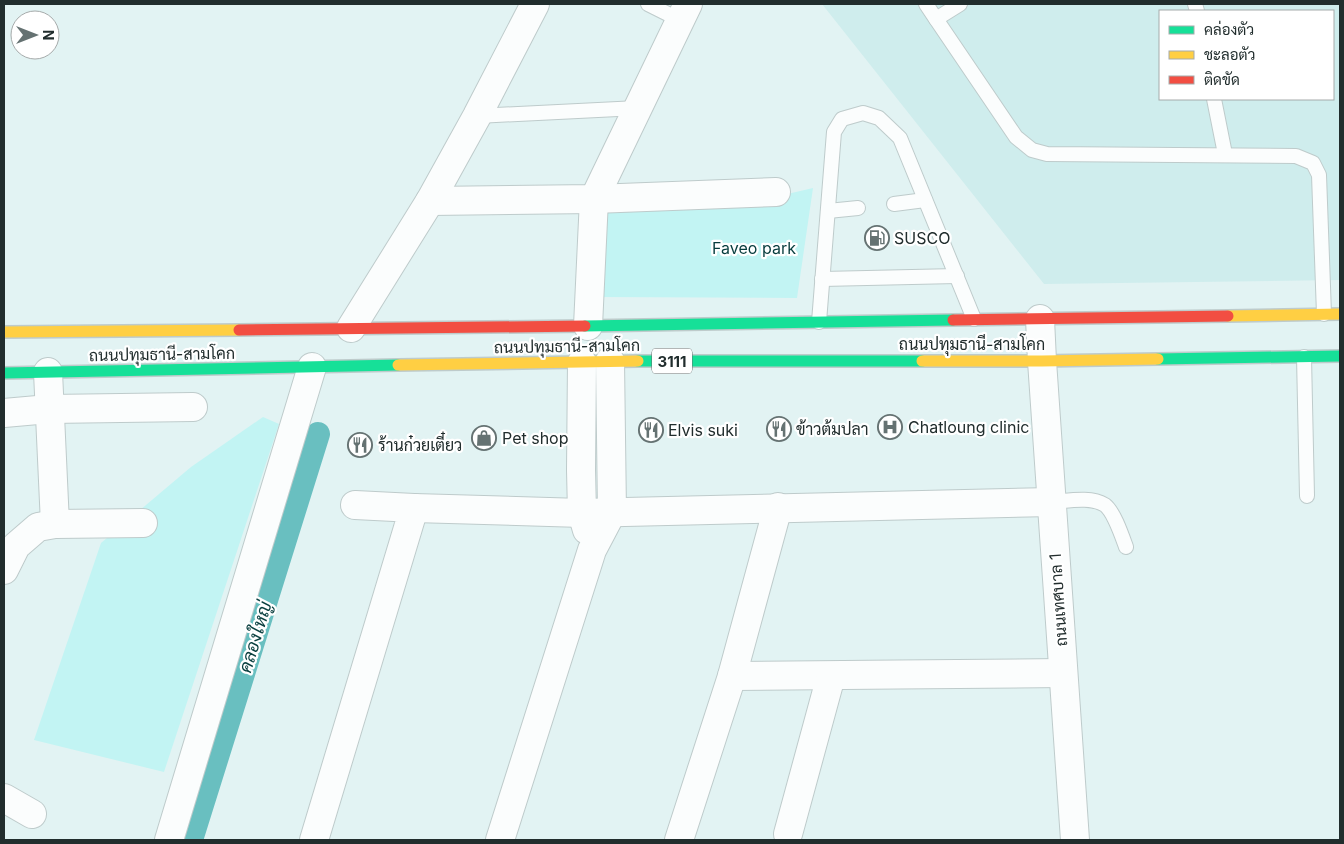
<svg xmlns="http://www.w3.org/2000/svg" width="1344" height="844" viewBox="0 0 1344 844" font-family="Inter,Sarabun,sans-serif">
<rect width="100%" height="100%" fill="#e2f3f3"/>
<path fill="#cfeded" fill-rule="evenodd" d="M822,4H1340V280L1044,284ZM1160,11H1333V99H1160Z"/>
<g fill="#c2f4f3">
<path d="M813,188L797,298L598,297L602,205L766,199Z"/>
<path d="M263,417L279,424L164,772L34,740L101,543L191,467Z"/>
</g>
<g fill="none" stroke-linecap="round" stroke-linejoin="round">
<path stroke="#69bfc0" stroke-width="24" d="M191,840L318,434"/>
<defs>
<g id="lane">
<path d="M648,4L680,20"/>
<path d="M926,4L936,19L960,4"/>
<path d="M1195,4L1197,11"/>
<path d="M936,19L1016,137L1032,150L1047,154L1296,156L1313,163L1319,175L1324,314"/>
<path d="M1214,99L1225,154"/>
<path d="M477,116L638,108"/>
<path d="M894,204L925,200"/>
<path d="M828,211L858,208"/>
<path d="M822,279L957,276"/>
<path d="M819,322L834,132L842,119L863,113L879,118L900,138L974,319"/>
<path d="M1304,357L1307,496"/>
<path d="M1052,502C1068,501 1090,496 1105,505C1114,512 1122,536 1126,547"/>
</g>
<g id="street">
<path d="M430,201L594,199L776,192"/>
<path d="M1040,319L1042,361L1075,840"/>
<path d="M588,326L594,199L688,4"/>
<path d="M351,328L430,201L477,116L535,4"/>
<path d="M582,362L581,470L582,513L587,530"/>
<path d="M48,372L55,524"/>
<path d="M4,413L49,409L193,407"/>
<path d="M414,508L582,513L1052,502"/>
<path d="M4,570L16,546L38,527L55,524L143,523"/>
<path d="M732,676C842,676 953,673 1063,673"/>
<path d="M4,798L32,814"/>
<path d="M788,834L831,676"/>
<path d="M169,840L312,367"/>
<path d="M314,840L414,508L355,505"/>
<path d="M500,840L592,550L612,512L610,361"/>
<path d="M679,840L732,676L778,507"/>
</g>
<g id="fast">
<path d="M585,326L953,320"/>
<path d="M1158,359L1340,356"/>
<path d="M638,361H922"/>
<path d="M4,373L398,365"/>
</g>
<g id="slow">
<path d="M1228,316L1340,314"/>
<path d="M4,332L239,330"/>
<path d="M922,361H1042L1158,359"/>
<path d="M398,365L638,361"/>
</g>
<g id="jam">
<path d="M953,320L1228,316"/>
<path d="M239,330L585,326"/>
</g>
</defs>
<use href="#lane" stroke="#becbcb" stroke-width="16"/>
<use href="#street" stroke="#becbcb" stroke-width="30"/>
<use href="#fast" stroke="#becbcb" stroke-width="14"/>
<use href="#slow" stroke="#becbcb" stroke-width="14"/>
<use href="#jam" stroke="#becbcb" stroke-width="14"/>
<use href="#lane" stroke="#fbfdfd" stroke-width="14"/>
<use href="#street" stroke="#fbfdfd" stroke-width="28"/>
<use href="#fast" stroke="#16e098" stroke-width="11"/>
<use href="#slow" stroke="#ffcf43" stroke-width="11"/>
<use href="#jam" stroke="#f24e42" stroke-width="11"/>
</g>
<defs>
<symbol id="fuel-ring" viewBox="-11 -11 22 22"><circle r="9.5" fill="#fff" stroke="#657272" stroke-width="1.5"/><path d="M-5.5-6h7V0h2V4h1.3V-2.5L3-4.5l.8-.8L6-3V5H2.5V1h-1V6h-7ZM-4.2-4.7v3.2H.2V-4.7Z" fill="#657272"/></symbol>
<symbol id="hospital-ring" viewBox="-11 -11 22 22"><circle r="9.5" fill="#fff" stroke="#657272" stroke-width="1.5"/><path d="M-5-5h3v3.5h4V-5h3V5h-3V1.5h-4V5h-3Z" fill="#657272"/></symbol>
<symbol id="restaurant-ring" viewBox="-11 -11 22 22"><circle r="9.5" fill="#fff" stroke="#657272" stroke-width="1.5"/><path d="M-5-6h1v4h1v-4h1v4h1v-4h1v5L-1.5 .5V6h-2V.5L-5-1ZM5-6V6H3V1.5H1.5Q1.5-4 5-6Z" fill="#657272"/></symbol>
<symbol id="shop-ring" viewBox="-11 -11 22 22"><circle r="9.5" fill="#fff" stroke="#657272" stroke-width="1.5"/><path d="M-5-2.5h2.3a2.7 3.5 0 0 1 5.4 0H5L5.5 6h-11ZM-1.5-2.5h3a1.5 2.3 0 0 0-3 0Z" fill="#657272"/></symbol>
</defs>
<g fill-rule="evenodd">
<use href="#fuel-ring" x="863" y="224" width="28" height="28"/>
<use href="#hospital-ring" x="876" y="413" width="28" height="28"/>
<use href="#restaurant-ring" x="765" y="415" width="28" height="28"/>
<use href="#restaurant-ring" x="637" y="416" width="28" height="28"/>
<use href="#shop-ring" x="470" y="424" width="28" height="28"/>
<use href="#restaurant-ring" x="346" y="431" width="28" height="28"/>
</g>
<g text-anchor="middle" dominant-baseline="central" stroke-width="4.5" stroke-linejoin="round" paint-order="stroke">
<rect fill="#fff" stroke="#646c6c" stroke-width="1" x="652" y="348.5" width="40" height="25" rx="4"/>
<g font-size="15" font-weight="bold" fill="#212d2d">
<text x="672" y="361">3111</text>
</g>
<g font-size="16" fill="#212d2d" stroke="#fff" text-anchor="start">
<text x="894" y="238">SUSCO</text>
<text x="908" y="427">Chatloung clinic</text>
<text x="796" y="429">ข้าวต้มปลา</text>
<text x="668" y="430">Elvis suki</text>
<text x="502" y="438">Pet shop</text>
<text x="378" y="445">ร้านก๋วยเตี๋ยว</text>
</g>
<g font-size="16" fill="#063c3d" stroke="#fff">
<text x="754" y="248">Faveo park</text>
</g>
<g font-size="16" fill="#212d2d" stroke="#fff">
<text x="972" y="344">ถนนปทุมธานี-สามโคก</text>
<text transform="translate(567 346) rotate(-1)">ถนนปทุมธานี-สามโคก</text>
<text transform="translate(162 354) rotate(-1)">ถนนปทุมธานี-สามโคก</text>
<text transform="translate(1058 600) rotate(-94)">ถนนเทศบาล 1</text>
</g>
<g font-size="18" font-style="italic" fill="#0b4040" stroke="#fff">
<text transform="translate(255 637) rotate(-73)">คลองใหญ่</text>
</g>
</g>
<rect width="1344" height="844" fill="none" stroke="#212d2d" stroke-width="10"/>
<rect x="1159" y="10" width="175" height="90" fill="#ffffff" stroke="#a6abab"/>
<rect x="1169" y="26" width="25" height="8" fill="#16e098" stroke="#a6abab"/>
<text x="1204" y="35" font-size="15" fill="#212d2d">คล่องตัว</text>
<rect x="1169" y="51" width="25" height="8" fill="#ffcf43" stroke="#a6abab"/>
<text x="1204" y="60" font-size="15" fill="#212d2d">ชะลอตัว</text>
<rect x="1169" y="76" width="25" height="8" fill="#f24e42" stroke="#a6abab"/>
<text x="1204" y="85" font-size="15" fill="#212d2d">ติดขัด</text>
<g transform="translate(35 35) rotate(90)"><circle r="24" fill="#ffffff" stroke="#a6abab"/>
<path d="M0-4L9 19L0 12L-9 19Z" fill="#657272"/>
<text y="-8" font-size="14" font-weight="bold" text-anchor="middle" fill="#212d2d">N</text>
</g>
</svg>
